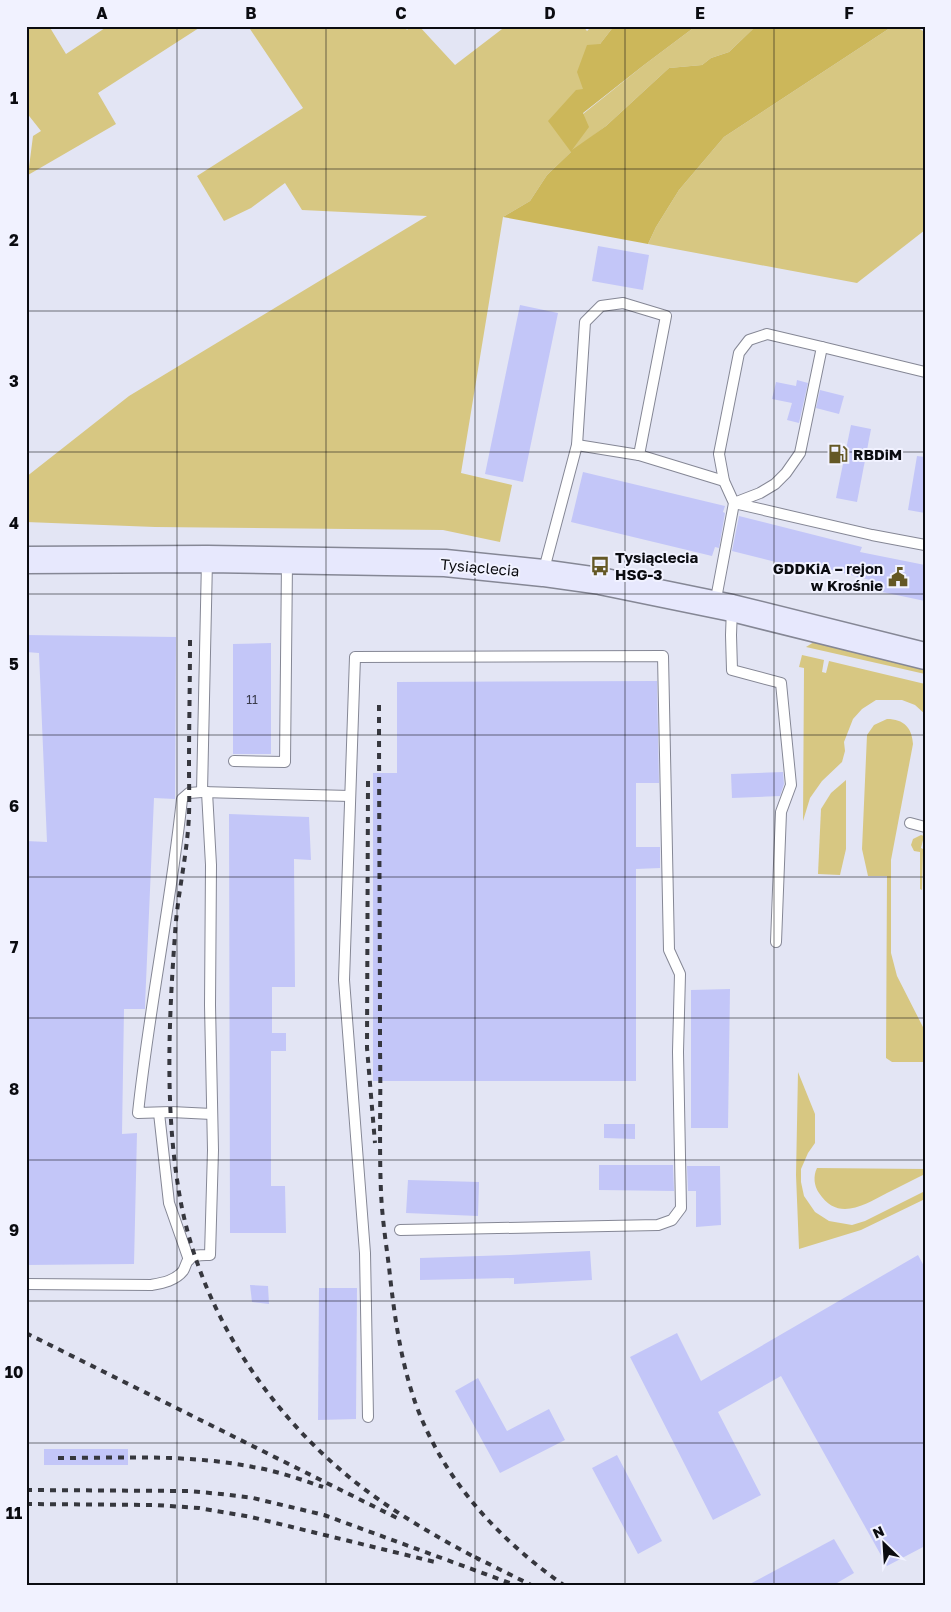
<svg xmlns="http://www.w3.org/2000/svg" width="951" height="1612" viewBox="0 0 951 1612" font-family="'Golos Text',sans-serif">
<rect width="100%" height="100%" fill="#e3e5f4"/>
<g fill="#d7c782">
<path d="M26,26H49L66,54L108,26H202L98,93L116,124L28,175L33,136L41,131L26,112Z"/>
<path d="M253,26H404L407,30L411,26H419L455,65L506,26H583L587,31L592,26H614L600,44L583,89V114L644,65L696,26H756L729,52L711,58L702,65L669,68L606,126L571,152L547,175L530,201L503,217L461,473L512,485L500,542L443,530L155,527L26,522V477L129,396L427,216L302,210L285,183L251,208L224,221L197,176L303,108L250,29Z"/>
<path d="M893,26H914L925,32V230L857,283L648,244L656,227L679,190L724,137Z"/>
<path d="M814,642L925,667V674L806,647Z"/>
<path d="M802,655L824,660L822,672L826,673L829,661L925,684V714L915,705L902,700H876L862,709L853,719L844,742L845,751L842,762L822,781L810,798L803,821L804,670V668L799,667Z"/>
<path d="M887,719C904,719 912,728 913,744L891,860V953L897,976L925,1031V1062H892L886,1058L887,876H868L862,849L867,735L874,725Z"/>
<path d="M846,780V849L840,875L818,874L821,809L831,793Z"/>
<path d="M921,835L924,836L921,848L923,849L922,890L920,889V852L914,851L911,845L913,839Z"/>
<path d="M798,1072L815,1114V1143L808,1153L801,1169V1182L804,1196L815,1212L829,1221L852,1225L865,1221L925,1191V1199L861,1230L799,1249L796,1175Z"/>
<path d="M817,1168L925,1169V1174C912,1180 900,1187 887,1193C864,1205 838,1222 819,1193C814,1186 813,1176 817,1168Z"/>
</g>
<path fill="#ccb75a" d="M614,26H696L644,65L583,113L589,127L572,150L606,126L669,68L702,65L711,58L729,52L756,26H893L724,137L679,190L656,227L648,244L503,217L530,201L547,175L571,152L548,121L576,90L583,89L577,72L587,45L600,44Z"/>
<g fill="#c3c6f8">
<path d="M598,246L649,255L643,290L592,281Z"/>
<path d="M520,305L558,313L523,482L485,474Z"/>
<path d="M797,380L808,383L799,423L787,420L792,403L772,399L776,382L796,386Z"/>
<path d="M820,390L844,396L839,414L816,408Z"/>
<path d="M851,425L871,429L857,502L836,498Z"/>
<path d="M917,456L925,457V513L908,510Z"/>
<path d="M583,472L725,506L723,512L725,513L719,548L715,547L712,556L571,522Z"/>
<path d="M739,516L862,547L860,552L925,565V601L868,589L870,580L801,562L799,568L732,551Z"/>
<path d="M26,635L176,637L175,799L154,798L145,1005V1009H124L122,1134L137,1133L134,1264L26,1265V841L47,842L39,653L26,652Z"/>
<path d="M271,643V754H233V644Z"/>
<path d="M657,681L659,783H636V847H660V868L636,869V1081H373V773H397V682Z"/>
<path d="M783,772L784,784L780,796L732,798L731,774Z"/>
<path d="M229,814L309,817L311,860L294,859L295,987H272V1033H286V1051H271V1186H285L286,1233H230Z"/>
<path d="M730,989L728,1128H691V990Z"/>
<path d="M604,1124H635V1139L604,1138Z"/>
<path d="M599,1165H673L674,1191L599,1190Z"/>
<path d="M687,1166H720L721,1225L696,1227V1191H688Z"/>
<path d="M408,1180L479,1182L478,1216L406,1213Z"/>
<path d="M590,1251L592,1280L514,1284V1278L420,1280V1258L510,1255Z"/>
<path d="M918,1255L925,1268V1546L887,1566L781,1376L718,1412L761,1495L713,1520L630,1357L677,1333L701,1381Z"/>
<path d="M250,1285L268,1286L269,1304L252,1302Z"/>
<path d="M319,1288H357L356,1419L318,1420Z"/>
<path d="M478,1378L507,1431L549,1409L565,1440L500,1473L455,1391Z"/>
<rect x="44" y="1449" width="84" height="16"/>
<path d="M617,1455L662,1541L638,1554L592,1468Z"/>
<path d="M834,1539L854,1573L832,1586H746Z"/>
</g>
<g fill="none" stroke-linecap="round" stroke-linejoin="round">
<defs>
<g id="lane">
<path d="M822,347L925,372"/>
<path d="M577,445L639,455L724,481"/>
<path d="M734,503L872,535L925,545"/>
<path d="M207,560L202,792L350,796"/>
<path d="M543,573L577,445L585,322L601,306L623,303L666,316L639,455"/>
<path d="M715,604L734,503L724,481L719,454L739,353L749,340L767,334L822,347L800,453L786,473L775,484L760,493L734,503"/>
<path d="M732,608L731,635L732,670L781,683L791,785L781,812L776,942"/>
<path d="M234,761L285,762L287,561"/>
<path d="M202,792L189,793L182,799C171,904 149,1008 138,1113L171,1112L212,1114"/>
<path d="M910,823L925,827"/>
<path d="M159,1113L169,1203L189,1260"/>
<path d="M26,1284L151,1285C162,1283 175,1281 183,1271C185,1268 186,1263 188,1260C194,1254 203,1255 210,1255L213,1150L210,1005L211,865L207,792"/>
<path d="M368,1417L365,1253L344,980L355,657L663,656L669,950L680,974L678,1052L681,1208L672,1220L658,1225L400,1230"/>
</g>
<path id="secondary" d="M26,560L207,559L445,563L543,573L600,581L732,608L925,656"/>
</defs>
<use href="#lane" stroke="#858795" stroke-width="12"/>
<use href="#secondary" stroke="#858795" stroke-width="29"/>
<use href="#lane" stroke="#fff" stroke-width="10"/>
<use href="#secondary" stroke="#e7e8fd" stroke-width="26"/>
<g stroke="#36373e" stroke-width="4" stroke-dasharray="6 6" stroke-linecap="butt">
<path d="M190,640C190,682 189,725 189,767C189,788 190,809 188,830C185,865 177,899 175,934C169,1017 165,1104 178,1186C195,1298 258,1400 343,1472C384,1507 433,1535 480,1560"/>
<path d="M379,705C379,820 380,935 380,1050C381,1097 379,1145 381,1192C382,1217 386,1243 389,1267C394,1313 400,1358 415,1402C443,1480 498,1539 565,1586"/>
<path d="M368,781L367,1048L375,1143"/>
<path d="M26,1333L401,1520"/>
<path d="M58,1458C123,1458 189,1454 253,1467C277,1471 300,1479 323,1487"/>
<path d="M26,1490L189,1491L221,1494L253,1498L324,1515L518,1586"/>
<path d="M26,1504L156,1505L199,1508L251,1517L435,1562"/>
<path d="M475,1557L533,1586"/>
</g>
</g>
<path fill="none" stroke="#0b0c11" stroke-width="1" stroke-opacity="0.55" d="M177,26V1586M326,26V1586M475,26V1586M625,26V1586M774,26V1586M26,169H925M26,311H925M26,452H925M26,594H925M26,735H925M26,877H925M26,1018H925M26,1160H925M26,1301H925M26,1443H925"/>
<defs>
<symbol id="fuel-bare" viewBox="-9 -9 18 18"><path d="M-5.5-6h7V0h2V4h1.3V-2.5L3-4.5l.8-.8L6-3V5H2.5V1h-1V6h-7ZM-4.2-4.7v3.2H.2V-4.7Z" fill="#645825" stroke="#f1f2ff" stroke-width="2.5" paint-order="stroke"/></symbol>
<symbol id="bus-bare" viewBox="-9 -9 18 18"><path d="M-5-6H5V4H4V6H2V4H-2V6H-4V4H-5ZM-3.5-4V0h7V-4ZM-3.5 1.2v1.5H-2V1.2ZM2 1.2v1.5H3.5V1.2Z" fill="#645825" stroke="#f1f2ff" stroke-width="2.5" paint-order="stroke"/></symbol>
<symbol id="civic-bare" viewBox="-9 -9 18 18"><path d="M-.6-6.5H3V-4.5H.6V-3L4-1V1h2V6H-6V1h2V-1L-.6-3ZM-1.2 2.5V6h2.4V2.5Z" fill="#645825" stroke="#f1f2ff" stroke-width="2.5" paint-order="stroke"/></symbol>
</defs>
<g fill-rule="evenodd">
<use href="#fuel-bare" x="824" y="440" width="28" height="28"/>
<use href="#bus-bare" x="586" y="552" width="28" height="28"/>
<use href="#civic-bare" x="884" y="563" width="28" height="28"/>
</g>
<g text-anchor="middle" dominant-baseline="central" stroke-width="4" stroke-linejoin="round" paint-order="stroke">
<g font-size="12" fill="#393a4b">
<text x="252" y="699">11</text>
</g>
<g font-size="15" font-weight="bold" fill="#0b0c11" stroke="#f1f2ff" text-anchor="start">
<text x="853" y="454">RBDiM</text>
<text x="615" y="557">Tysiąclecia<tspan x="615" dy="17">HSG-3</tspan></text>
<text x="883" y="568" text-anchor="end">GDDKiA – rejon<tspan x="883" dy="17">w Krośnie</tspan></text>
</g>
<g font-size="15" fill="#0b0c11" stroke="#f1f2ff">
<text transform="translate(480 567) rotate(5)">Tysiąclecia</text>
</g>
</g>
<rect width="951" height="1612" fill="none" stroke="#f1f2ff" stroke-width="55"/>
<g transform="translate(884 1544) rotate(335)" stroke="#f1f2ff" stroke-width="4" paint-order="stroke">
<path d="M0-4L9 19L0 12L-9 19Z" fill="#0b0c11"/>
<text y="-8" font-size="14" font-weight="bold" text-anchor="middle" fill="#0b0c11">N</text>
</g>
<rect x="28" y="28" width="896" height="1556" fill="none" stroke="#0b0c11" stroke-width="2"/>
<g font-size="16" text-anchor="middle" font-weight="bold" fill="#0b0c11">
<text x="102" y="19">A</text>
<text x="251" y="19">B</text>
<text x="401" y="19">C</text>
<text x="550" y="19">D</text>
<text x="700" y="19">E</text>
<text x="849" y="19">F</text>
<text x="14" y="104">1</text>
<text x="14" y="246">2</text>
<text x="14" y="387">3</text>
<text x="14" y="529">4</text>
<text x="14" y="670">5</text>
<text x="14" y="812">6</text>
<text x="14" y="953">7</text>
<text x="14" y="1095">8</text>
<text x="14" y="1236">9</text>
<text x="14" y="1378">10</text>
<text x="14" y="1519">11</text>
</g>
</svg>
